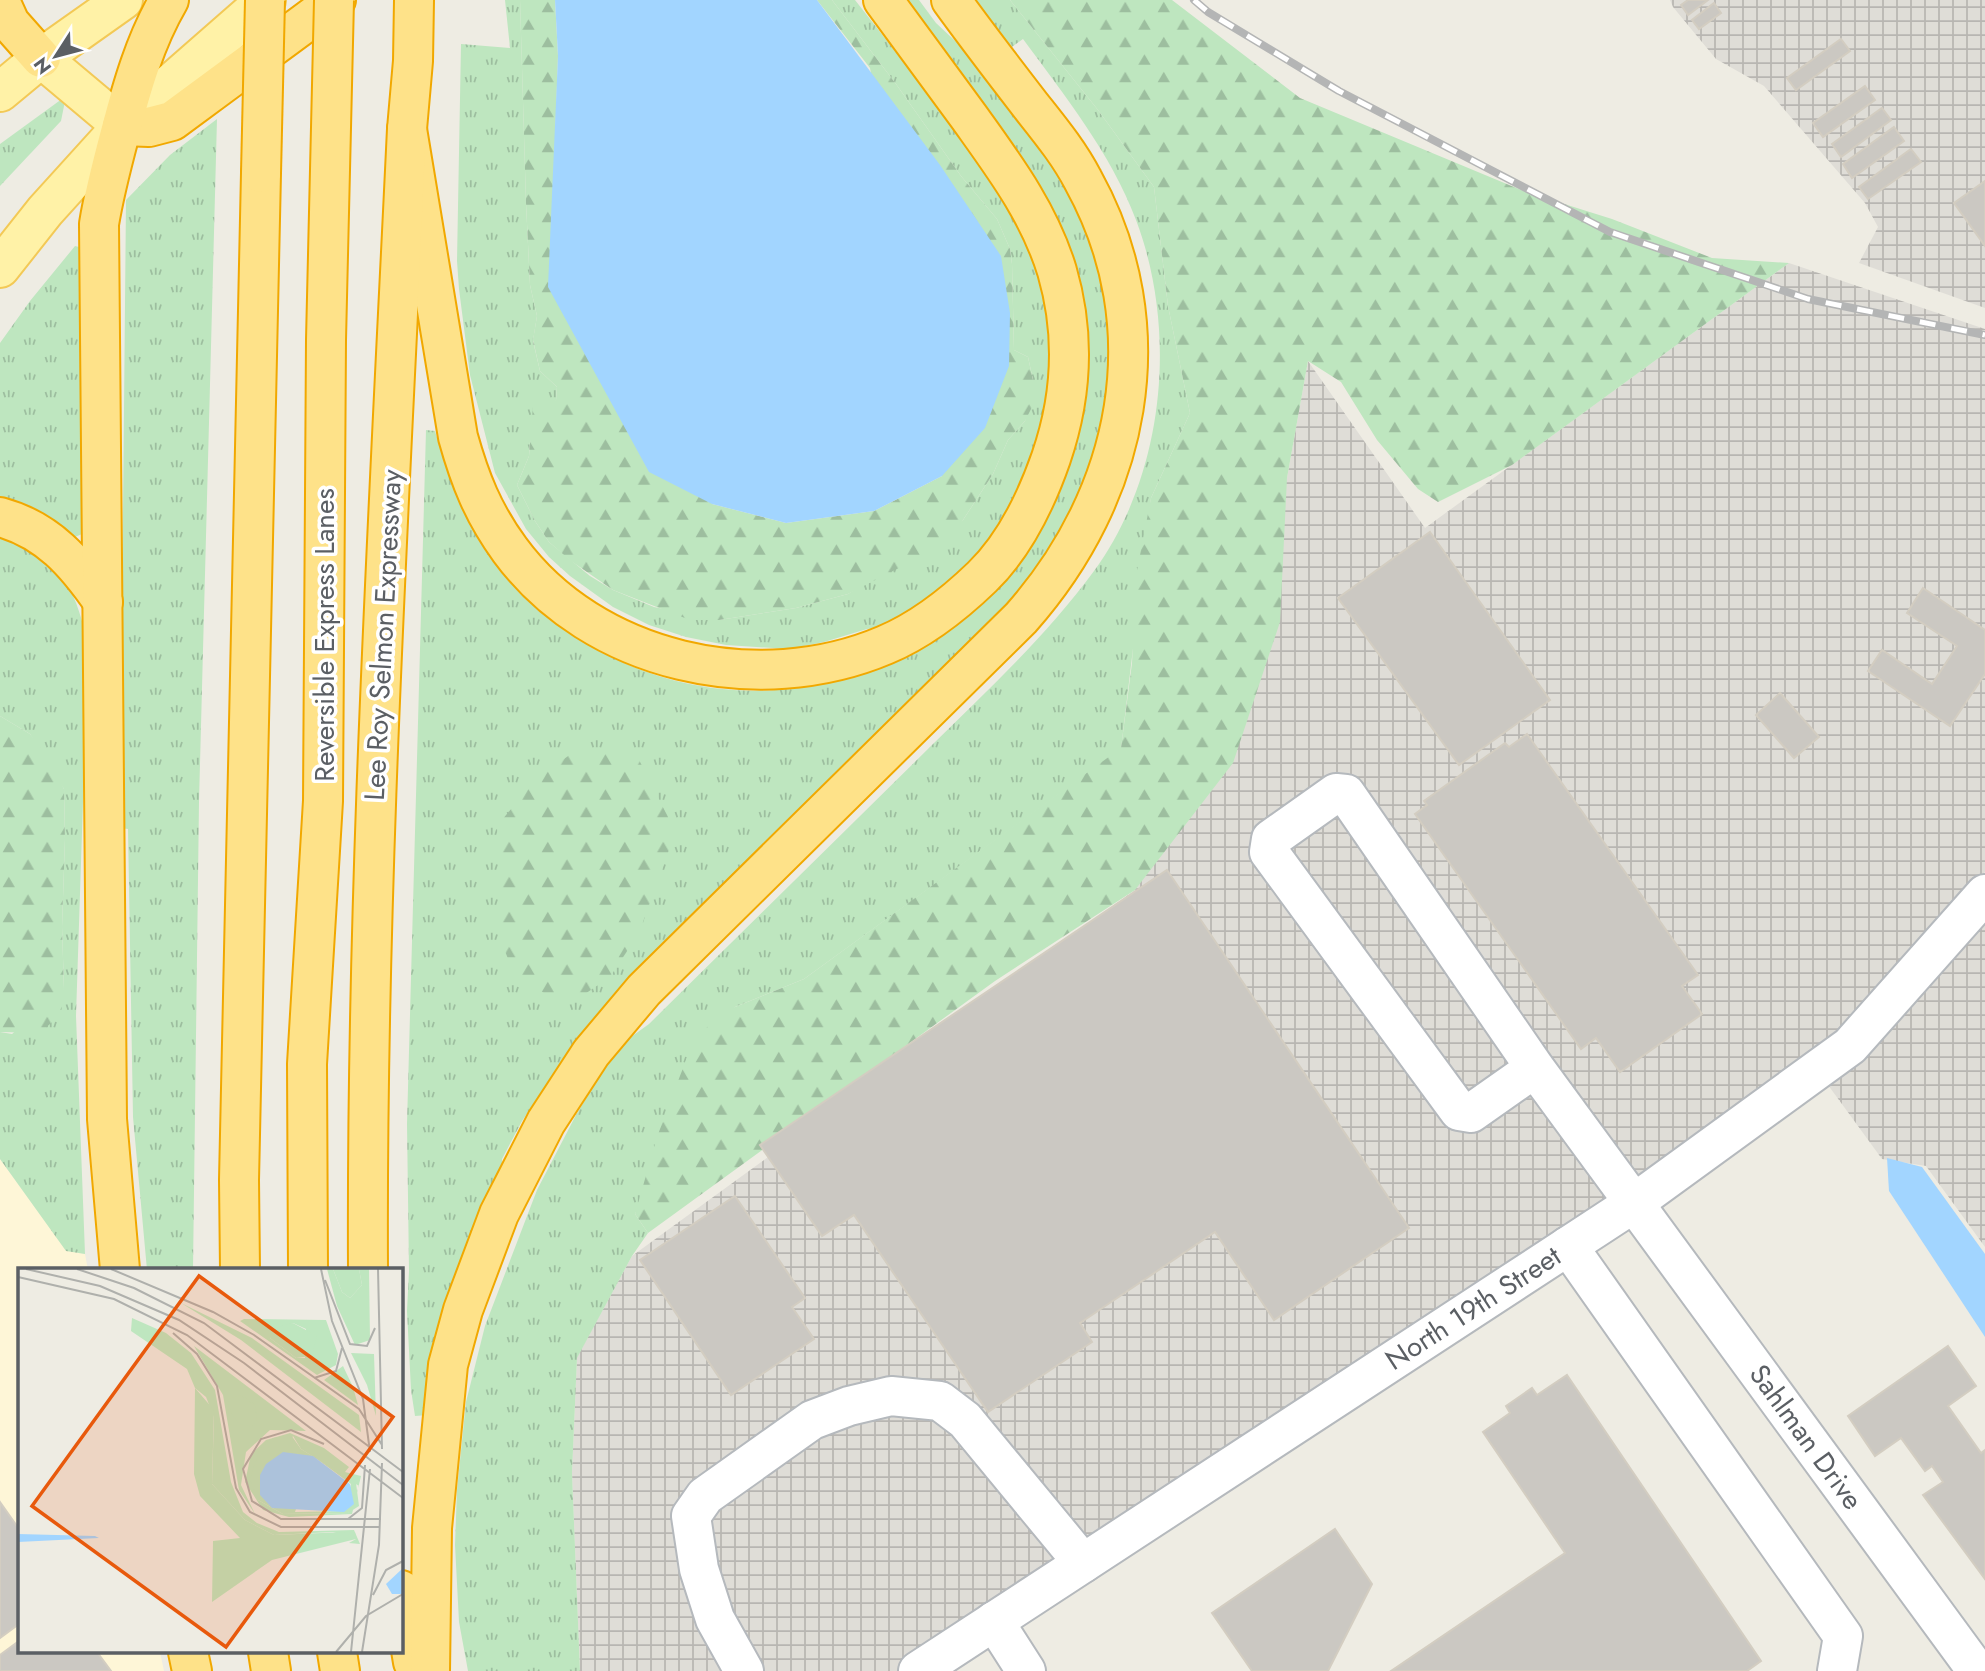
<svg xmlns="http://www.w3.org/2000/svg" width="1985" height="1671" viewBox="0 0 1985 1671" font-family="Jost,sans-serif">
<defs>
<pattern id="industrial-grid" width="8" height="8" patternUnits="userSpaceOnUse" patternTransform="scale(1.75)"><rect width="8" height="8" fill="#dfddd7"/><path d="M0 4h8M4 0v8" fill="none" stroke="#b8b6b2"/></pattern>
<pattern id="grass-tufts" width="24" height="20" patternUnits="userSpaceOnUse" patternTransform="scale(1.75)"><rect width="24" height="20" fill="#bee6bf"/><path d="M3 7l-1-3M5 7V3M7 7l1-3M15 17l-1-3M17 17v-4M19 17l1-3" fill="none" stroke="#9dbe9f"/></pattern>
<pattern id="forest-firs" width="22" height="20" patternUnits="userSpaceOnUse" patternTransform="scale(1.75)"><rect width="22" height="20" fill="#bee6bf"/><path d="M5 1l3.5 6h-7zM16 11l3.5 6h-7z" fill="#9dbe9f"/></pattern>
</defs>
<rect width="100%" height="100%" fill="#eeece3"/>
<path fill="#fef6d7" d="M0,1159L66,1250L85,1254L88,1270H19V1652H160L164,1671H0Z"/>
<g fill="url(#industrial-grid)">
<path d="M1670,0H1985V308L1859,263L1878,227L1865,203L1764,86L1716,59L1673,7Z"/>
<path d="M1789,263L1985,329V872L1963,894L1845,1038L907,1671H580L572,1473L577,1357L632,1256L1135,890L1287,478L1308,361L1425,528Z"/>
<path d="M1985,906V1247L1926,1166L1882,1159L1820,1074Z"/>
</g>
<g fill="url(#grass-tufts)">
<path d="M505,0H520L526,203L530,285L537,316L533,341L540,371L557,387L556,400L530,442L529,456L517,485L535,521L549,542L590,576L613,590L654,607L719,620L796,608L848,594L963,520L993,474L1008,440L1025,421L1033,380L1028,357L1014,350L1012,264L1010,249L997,219L961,176L896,84L832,0H855L991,173L1006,195L1047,292L1055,350L1040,450L990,543L928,601L883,627L867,629L824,642L789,649L726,645L686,637L649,625L613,607L570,576L549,557L526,529L495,473L470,375L459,289L457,261L461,44L510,48Z"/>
<path d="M905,0H919L936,23L997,80L1043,143L1091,231L1113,339L1100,458L1042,572L668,939L628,980L572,1046L522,1121L502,1159V1178L428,1415L415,1416L411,1390L407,1311L409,1271L407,1124L426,430L435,431C446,470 460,508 482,543C545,640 660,698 776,690C809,688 859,679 889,663C903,655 921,631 934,619C975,577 1016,536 1057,495C1100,388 1100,297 1044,195Z"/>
<path d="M972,0H1010L1098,110L1154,187L1168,306L1190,413L1151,498L1121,749L804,979L735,1007L635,1214L648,1233L632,1256L577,1358L572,1473L580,1671H468L459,1622L455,1545L457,1490L466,1402L485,1326L537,1190L576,1115L617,1047L649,1024C743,931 838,838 932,745C989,689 1047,635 1094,571C1165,474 1178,331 1136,220C1111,153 1064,95 1023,39L1009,49Z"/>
<path d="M66,96L61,121L0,186V144Z"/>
<path d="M217,119L199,802L193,1270H147L133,1117L128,829L120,828L126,200L170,155Z"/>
<path d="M75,246L79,247L81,253L82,534L75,537C53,516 30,504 0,496V343L30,301Z"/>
<path d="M0,534C45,557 68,569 82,621L87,747L84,771L76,1016L85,1254L66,1251L0,1159V1032L12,1034L64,989L62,927L65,839L64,789L30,734L0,716Z"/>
</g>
<g fill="url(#forest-firs)">
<path d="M520,0H555L558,56L554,171L712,504L786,523L874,511L942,476L870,68L817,0H832L896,84L961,176L997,219L1010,249L1012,264L1014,350L1028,357L1033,380L1040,391L1025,421L1008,440L993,474L963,520L938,548L848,594L796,608L719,620H690L613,590L571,561L549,542L535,521L517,485L529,456L533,406L556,400L557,387L540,371L533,340L537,316L530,285L526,203Z"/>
<path d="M1010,0H1172L1300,98L1526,192L1612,219L1712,258L1789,263L1512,465L1438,502L1418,489L1377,440L1341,382L1308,361L1287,478L1280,622L1233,763L1135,890L995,981L648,1233L635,1214L657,1137L695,1036L735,1007L804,979L1121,748L1132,663L1136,576L1151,498L1190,413L1168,306L1154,187L1098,110Z"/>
<path d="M0,716L30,734L51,760L64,789L65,839L62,927L64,989L61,1014L40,1033L0,1032Z"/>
<path d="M634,750L668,817L669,850L639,933L610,977L576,1000L547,995L514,974L503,946L497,826L535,780L575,751Z"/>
</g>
<g fill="#a2d5ff">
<path d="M555,0H817L940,165L1001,256L1010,313L1009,366L985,428L942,476L874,511L786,523L712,504L649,472L548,287L558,56Z"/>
<path d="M1887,1158L1922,1167L1985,1254V1337L1889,1191Z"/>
</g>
<g fill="#cbc8c2" stroke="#d3cdc1" stroke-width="2">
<path d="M1688,0H1708L1688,15L1681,5Z"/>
<path d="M1714,3L1721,13L1699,29L1692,20Z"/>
<path d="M1841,39L1850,51L1796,90L1787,78Z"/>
<path d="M1865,86L1875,100L1823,137L1813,123Z"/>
<path d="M1882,108L1891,120L1841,157L1832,144Z"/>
<path d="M1894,127L1904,141L1852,178L1843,164Z"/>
<path d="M1911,149L1921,162L1868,199L1859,187Z"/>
<path d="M1985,181V246L1954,203Z"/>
<path d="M1430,532L1550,700L1459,765L1338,598Z"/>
<path d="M1923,588L1985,630V674L1950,726L1868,671L1882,650L1932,684L1957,646L1907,613Z"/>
<path d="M1780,693L1819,737L1794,758L1756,715Z"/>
<path d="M1527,734L1698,975L1682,986L1702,1014L1620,1072L1596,1038L1581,1049L1415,814L1427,805L1424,801L1505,743L1509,747Z"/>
<path d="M1167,870L1409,1228L1274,1320L1215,1232L1080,1323L1092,1342L988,1412L854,1215L822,1236L760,1145Z"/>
<path d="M735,1196L805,1298L792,1307L814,1339L731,1395L640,1260Z"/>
<path d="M1948,1346L1976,1386L1948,1406L1981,1453L1985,1450V1579L1923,1495L1943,1482L1932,1466L1925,1471L1901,1438L1875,1456L1848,1416Z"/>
<path d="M1567,1375L1761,1661L1747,1671H1391L1565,1553L1483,1432L1510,1413L1506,1406L1532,1388L1537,1395Z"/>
<path d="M0,1502L19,1529V1624L0,1638Z"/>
<path d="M1335,1529L1372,1584L1328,1671H1252L1212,1613Z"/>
<path d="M19,1641V1652H97L111,1671H0V1655Z"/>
</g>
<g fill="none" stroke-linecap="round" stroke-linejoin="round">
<defs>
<g id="minor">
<path d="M1535,1068L1471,1113L1459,1111L1269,852L1271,839L1336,793L1346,794L1535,1068L1977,1671"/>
<path d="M1568,1246L1843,1636L1837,1671"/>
<path d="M994,1621L1026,1671"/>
<path d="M744,1671L715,1619L699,1569L691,1516L705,1496L812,1420L849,1406L891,1396L940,1401L965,1420L1083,1563"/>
<path d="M918,1671L1634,1203L1850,1046L1985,894"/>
</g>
<g id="major">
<path d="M41,58L122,126"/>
<path d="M0,92L41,58L123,0"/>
<path d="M0,268L45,211L122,126L266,0"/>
</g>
<g id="highway">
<path d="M0,1L10,23L41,58"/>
<path d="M122,126L149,127L172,121L336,0"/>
<path d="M407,129L458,437C470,480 483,513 510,550C593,663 758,699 885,645C921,630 954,604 982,577C1015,545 1036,501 1051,458C1072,397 1075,333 1057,271C1039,212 1004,166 969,117C940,78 912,39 883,0"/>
<path d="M0,517C48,530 76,563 103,602"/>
<path d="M120,1270L107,1119L99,224C104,193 112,163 120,133C132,87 145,41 169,0"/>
<path d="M240,1270L239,1180L261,173"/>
<path d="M368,1270C366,889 389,509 407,129L413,61L414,0"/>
<path d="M401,1590L413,1662"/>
<path d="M188,1652L192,1671"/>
<path d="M268,1652L271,1671"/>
<path d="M337,1652L340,1671"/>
<path d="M430,1671L432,1528L448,1365L463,1310L499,1214L546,1122L591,1053L644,990L1021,618C1130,495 1165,328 1083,180C1069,153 1050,130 1031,106C1004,71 977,36 951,0"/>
</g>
</defs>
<use href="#minor" stroke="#b5b9bd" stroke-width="42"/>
<use href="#major" stroke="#f3c956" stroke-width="42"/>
<use href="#highway" stroke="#f1a800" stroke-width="42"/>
<use href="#minor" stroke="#fff" stroke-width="38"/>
<use href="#major" stroke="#fff2a7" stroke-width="38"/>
<use href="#highway" stroke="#fee289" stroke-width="38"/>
<defs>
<path id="rail" d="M1194,0L1208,12L1339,91L1610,232L1808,299L1985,335"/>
</defs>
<use href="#rail" stroke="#b4b5b5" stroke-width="8"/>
<use href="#rail" stroke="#fff" stroke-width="5" stroke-dasharray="16" stroke-linecap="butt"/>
<defs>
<g id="highway-bridge">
<path d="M261,173L265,0"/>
<path d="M308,1270L307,1064L323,801L326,340L334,0"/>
</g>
</defs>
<use href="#highway-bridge" stroke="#f1a800" stroke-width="42" stroke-linecap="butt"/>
<use href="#highway-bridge" stroke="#fee289" stroke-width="38"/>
</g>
<g text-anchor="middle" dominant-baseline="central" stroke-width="7" stroke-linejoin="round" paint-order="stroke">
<g font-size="28" fill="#5b5f64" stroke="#fff">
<text transform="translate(324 635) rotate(-90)">Reversible Express Lanes</text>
<text transform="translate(383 635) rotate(-87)">Lee Roy Selmon Expressway</text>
<text transform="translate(1473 1308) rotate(-33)">North 19th Street</text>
<text transform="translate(1806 1437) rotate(54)">Sahlman Drive</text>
</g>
</g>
<g transform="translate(18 1268)">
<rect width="385" height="385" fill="#eeece3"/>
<path d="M309,1H315L324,24L332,30L344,17L341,1H351L352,72L337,77L319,38ZM163,35L234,70L341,147L343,164L223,72ZM114,50L148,65L173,85L197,122L213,214L225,244L239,255L261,264L336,262L342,276L331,275L338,271L315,264L256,267L227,252L194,216L196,149L188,129L177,120L169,101L113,63ZM226,51L308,52L320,86L318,97L299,107L222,53ZM275,55L288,61L287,90H278L252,70ZM176,78L288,163L252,162L228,184L223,217L237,246L221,222L205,127ZM333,85L356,86L358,148L349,117ZM325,98L335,119L340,137L306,112ZM272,165L306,180L331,199L327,204L343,208L334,246L271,249L245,242L227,214L233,186L248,172ZM275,168L283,181L341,218L330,245L265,246L240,232Z" fill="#bee6bf" fill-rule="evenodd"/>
<path d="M275,55L299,68L294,88L278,90L252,70L257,60ZM177,120L196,142L194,216L227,252L256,267L328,264H337L338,271L254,292L194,334L195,273L222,270L182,228L176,206ZM223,127L237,137L239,152L234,159L220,155L213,144L210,131ZM273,167L283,181L338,215L341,238L330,245L265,246L240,232L232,211L242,180L255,170ZM295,188L333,216L326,243L277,244Z" fill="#bee6bf" fill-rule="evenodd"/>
<path d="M315,1H341L344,17L332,30L324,24Z" fill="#bee6bf"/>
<path d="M265,184L295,188L332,216L336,236L326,244L254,240L242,227V207L248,196ZM0,266L77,268L81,270L0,274ZM385,300V326H374L368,316Z" fill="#a2d5ff"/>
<path fill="none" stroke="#afb0ac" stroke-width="2" d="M8,1L82,18L161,52L226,95L385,217M59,1L116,20L186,55L385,204M93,1L195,44L236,67L341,141L364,177M303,1L314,53L345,131L352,184M360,1L364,181M0,9L96,31L169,67L385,230M307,12L332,76L349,78L357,60M155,65L179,86L199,118L218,220L232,244L263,259H362M296,110L318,103L324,80M306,176L273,162L243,171L225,201L234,233L263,251H363M330,251L344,240L347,197M355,327L368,302L385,293M318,384L348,348L385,326M333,384L352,201M344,384L361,277L364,195"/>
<path fill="#e8590c" fill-opacity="0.15" stroke="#e8590c" stroke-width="3.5" d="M181,8L375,149L208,379L14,238Z"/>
<rect width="385" height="385" fill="none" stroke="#5b5f64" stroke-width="3.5"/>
</g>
<g transform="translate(56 56) rotate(234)" stroke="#ffffff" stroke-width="5" paint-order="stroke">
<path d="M0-5L12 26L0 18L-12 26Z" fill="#5b5f64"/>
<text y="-10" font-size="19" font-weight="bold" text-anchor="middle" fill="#5b5f64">N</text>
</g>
</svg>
